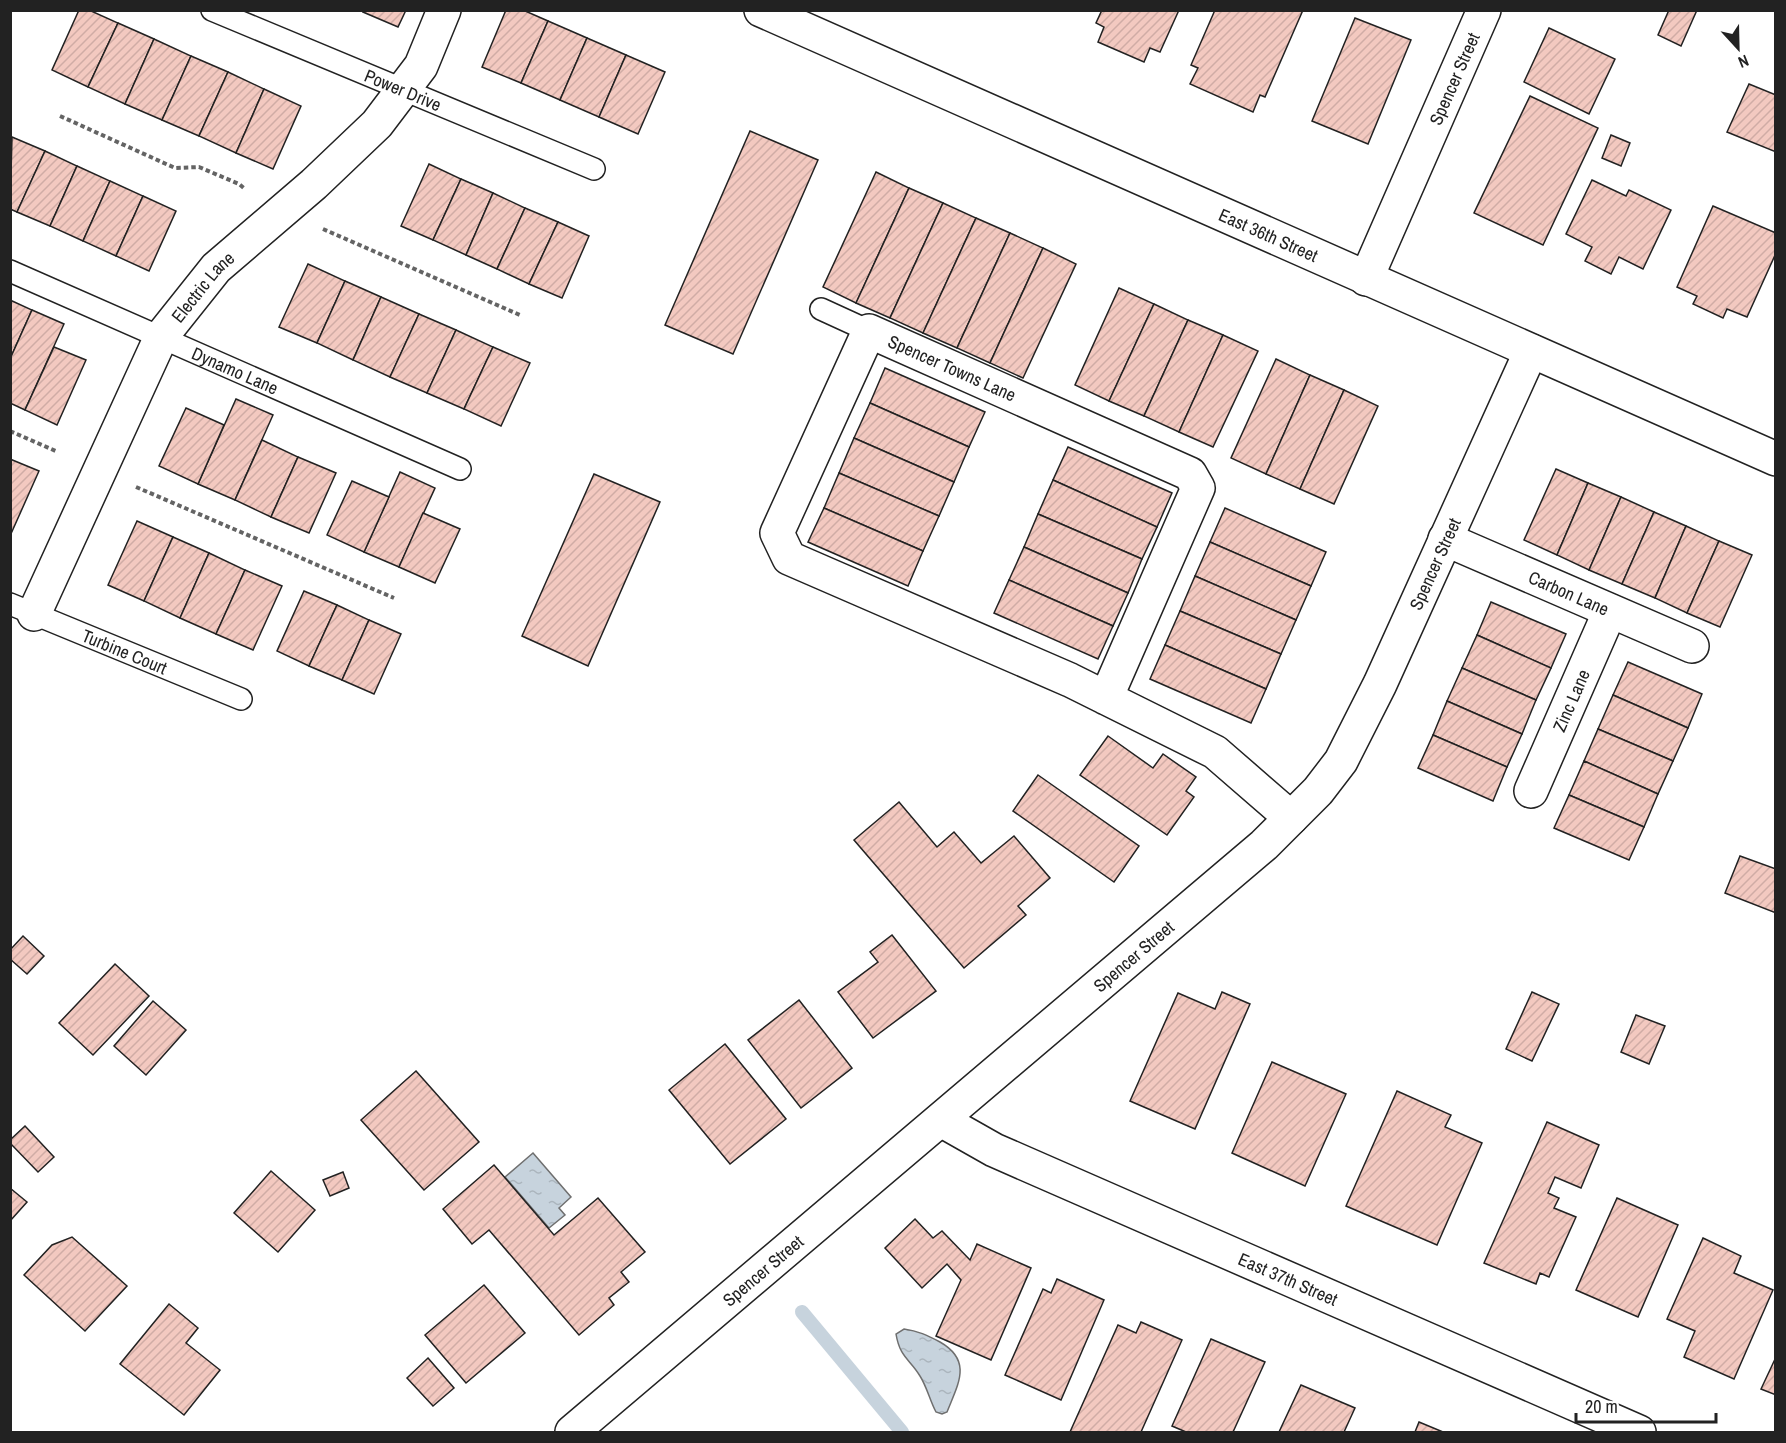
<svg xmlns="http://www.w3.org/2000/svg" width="1786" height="1443" viewBox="0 0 1786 1443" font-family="'Archivo Narrow',sans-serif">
<defs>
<pattern id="water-ripples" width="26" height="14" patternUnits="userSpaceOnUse" patternTransform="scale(1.5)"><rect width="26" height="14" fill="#c7d3dd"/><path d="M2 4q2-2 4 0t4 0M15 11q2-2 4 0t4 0" fill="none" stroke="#abb5bd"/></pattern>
<pattern id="building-hatch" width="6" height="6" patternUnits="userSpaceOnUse" patternTransform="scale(1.5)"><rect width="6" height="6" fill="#f3c9c0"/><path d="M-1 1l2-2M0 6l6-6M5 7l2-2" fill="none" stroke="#d0aca5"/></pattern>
</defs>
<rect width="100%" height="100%" fill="#fff"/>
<g fill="url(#water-ripples)" stroke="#6f6f6f" stroke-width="1.5">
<path d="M533,1153L571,1197L559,1208L565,1215L549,1228L505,1177Z"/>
<path d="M904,1329C918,1331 927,1335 940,1342C973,1361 958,1384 947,1412L942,1414L936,1412C930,1401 927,1387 920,1376C910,1359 900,1358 896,1334Z"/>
</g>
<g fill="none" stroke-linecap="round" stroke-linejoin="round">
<path stroke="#c7d3dd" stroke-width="14" d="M802,1312L902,1432"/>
</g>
<g fill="url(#building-hatch)" stroke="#222" stroke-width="1.5">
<path d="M79,10H89L118,23L88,87L52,70Z"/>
<path d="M364,10H406L398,27L363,12Z"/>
<path d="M506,10H523L548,21L521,83L482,67Z"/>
<path d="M1102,10H1179L1160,52L1150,48L1144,62L1098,42L1104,27L1096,23Z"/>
<path d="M1215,10H1303L1265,97L1260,95L1253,112L1190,84L1198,68L1191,65Z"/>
<path d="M1669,10H1697L1681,46L1658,35Z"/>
<path d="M1355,18L1411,40L1368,144L1312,121Z"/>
<path d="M548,21L587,38L560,100L521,83Z"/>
<path d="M118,23L154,39L125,104L88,87Z"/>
<path d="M1549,28L1615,59L1589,114L1524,82Z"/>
<path d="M587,38L626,55L599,117L560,100Z"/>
<path d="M154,39L191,56L162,120L125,104Z"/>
<path d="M626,55L665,72L638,134L599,117Z"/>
<path d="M191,56L228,72L199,136L162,120Z"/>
<path d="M228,72L264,89L236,153L199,136Z"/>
<path d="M1749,84L1776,95V152L1727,132Z"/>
<path d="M264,89L301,106L273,169L236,153Z"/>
<path d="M1530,96L1598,128L1543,245L1474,213Z"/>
<path d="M750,131L818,160L733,354L665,325Z"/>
<path d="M1611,135L1630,143L1621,166L1602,158Z"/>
<path d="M12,137L45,151L17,212L10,209Z"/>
<path d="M45,151L77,166L50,226L17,212Z"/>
<path d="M429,164L461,179L433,240L401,226Z"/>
<path d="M77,166L110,181L83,241L50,226Z"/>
<path d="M876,172L909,188L856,303L823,287Z"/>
<path d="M461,179L493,193L466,255L433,240Z"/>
<path d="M1592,180L1626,196L1629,190L1671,210L1643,269L1619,257L1611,274L1585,261L1592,247L1566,234Z"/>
<path d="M110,181L143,196L116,256L83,241Z"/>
<path d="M909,188L943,203L890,318L856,303Z"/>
<path d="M493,193L525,208L497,269L466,255Z"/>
<path d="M143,196L176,211L149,271L116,256Z"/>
<path d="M943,203L976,218L923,333L890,318Z"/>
<path d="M1713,206L1776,233V253L1747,317L1727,309L1723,318L1693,304L1697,296L1677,287Z"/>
<path d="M525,208L558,222L529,284L497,269Z"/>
<path d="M976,218L1010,233L957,348L923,333Z"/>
<path d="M558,222L589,236L562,298L529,284Z"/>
<path d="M1010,233L1043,248L990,363L957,348Z"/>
<path d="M1043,248L1076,264L1023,378L990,363Z"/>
<path d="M308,264L345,281L317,343L279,327Z"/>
<path d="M345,281L381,297L353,360L317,343Z"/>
<path d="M1119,288L1154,304L1109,401L1075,385Z"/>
<path d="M381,297L419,314L390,377L353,360Z"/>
<path d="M10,300L32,310L10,359Z"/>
<path d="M1154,304L1188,320L1144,416L1109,401Z"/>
<path d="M32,310L64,324L25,410L10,403V359Z"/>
<path d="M419,314L456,330L427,393L390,377Z"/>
<path d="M1188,320L1223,335L1179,432L1144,416Z"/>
<path d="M456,330L493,347L464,409L427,393Z"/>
<path d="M1223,335L1258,351L1213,447L1179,432Z"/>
<path d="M54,347L86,360L57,425L25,410Z"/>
<path d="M493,347L530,363L501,426L464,409Z"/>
<path d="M1276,359L1310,375L1266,474L1231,458Z"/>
<path d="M885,368L985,412L969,447L870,403Z"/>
<path d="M1310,375L1344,390L1300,489L1266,474Z"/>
<path d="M1344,390L1378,406L1334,504L1300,489Z"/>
<path d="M236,399L273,415L235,500L198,484Z"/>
<path d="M870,403L969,447L954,482L854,438Z"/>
<path d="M186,408L224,425L198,484L159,466Z"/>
<path d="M854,438L954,482L939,516L839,473Z"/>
<path d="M262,440L298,457L271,517L235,500Z"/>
<path d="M1068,447L1172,493L1157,527L1053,480Z"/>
<path d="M298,457L336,473L309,533L271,517Z"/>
<path d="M10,459L39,471L10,536Z"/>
<path d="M1556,469L1588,483L1557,555L1524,540Z"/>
<path d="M400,472L435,488L399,567L364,552Z"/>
<path d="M839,473L939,516L923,551L824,508Z"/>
<path d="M594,474L660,502L588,666L522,636Z"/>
<path d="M1053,480L1157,527L1142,559L1038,514Z"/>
<path d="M352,481L389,497L364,552L327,535Z"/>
<path d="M1588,483L1621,497L1589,570L1557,555Z"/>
<path d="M1621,497L1654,512L1622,584L1589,570Z"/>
<path d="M824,508L923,551L908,586L808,542Z"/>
<path d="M1225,508L1326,552L1311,586L1210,542Z"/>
<path d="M1654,512L1686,526L1655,598L1622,584Z"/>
<path d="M423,513L460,529L435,583L399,567Z"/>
<path d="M1038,514L1142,559L1128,593L1024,547Z"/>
<path d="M137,521L173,537L144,601L108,585Z"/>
<path d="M1686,526L1719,541L1687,613L1655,598Z"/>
<path d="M173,537L209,553L180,618L144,601Z"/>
<path d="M1719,541L1752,555L1720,627L1687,613Z"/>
<path d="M1210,542L1311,586L1296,620L1195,576Z"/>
<path d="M1024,547L1128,593L1113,626L1009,580Z"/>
<path d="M209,553L245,570L216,634L180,618Z"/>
<path d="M245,570L282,586L253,650L216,634Z"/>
<path d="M1195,576L1296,620L1281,654L1180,611Z"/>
<path d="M1009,580L1113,626L1098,659L994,613Z"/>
<path d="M304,591L337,605L309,666L277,651Z"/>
<path d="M1491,602L1566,634L1551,668L1477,635Z"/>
<path d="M337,605L369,620L342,680L309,666Z"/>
<path d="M1180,611L1281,654L1266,689L1165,645Z"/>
<path d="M369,620L401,634L374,694L342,680Z"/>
<path d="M1477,635L1551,668L1536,700L1462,668Z"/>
<path d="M1165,645L1266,689L1251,723L1150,679Z"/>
<path d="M1628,662L1702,694L1688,728L1613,695Z"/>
<path d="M1462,668L1536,700L1522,734L1447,701Z"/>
<path d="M1613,695L1688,728L1673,761L1598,729Z"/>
<path d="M1447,701L1522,734L1507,767L1433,735Z"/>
<path d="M1598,729L1673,761L1658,794L1584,761Z"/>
<path d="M1433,735L1507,767L1493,801L1418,768Z"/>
<path d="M1108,736L1153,768L1163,754L1196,777L1186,791L1194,797L1167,835L1080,775Z"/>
<path d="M1584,761L1658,794L1644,827L1569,795Z"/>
<path d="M1038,775L1139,846L1114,882L1013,811Z"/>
<path d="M1569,795L1644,827L1629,860L1554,828Z"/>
<path d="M899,802L937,847L954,832L981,863L1014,836L1050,878L1018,906L1026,915L964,968L854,840Z"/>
<path d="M1740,856L1776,869V913L1725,893Z"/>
<path d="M892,935L936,991L873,1038L838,992L878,962L870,952Z"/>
<path d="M23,936L44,956L27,974L10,959V950Z"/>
<path d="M115,964L149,996L93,1055L59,1023Z"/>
<path d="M1222,992L1250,1004L1195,1129L1130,1101L1178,993L1215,1009Z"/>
<path d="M1532,992L1559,1004L1532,1061L1506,1049Z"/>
<path d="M799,1000L852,1068L801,1108L748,1040Z"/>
<path d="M153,1001L186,1030L146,1075L114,1046Z"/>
<path d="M1636,1015L1665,1026L1649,1064L1621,1052Z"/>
<path d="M725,1044L786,1119L730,1164L669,1090Z"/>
<path d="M1272,1062L1346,1094L1305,1186L1232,1153Z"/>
<path d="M416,1071L479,1142L424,1190L361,1120Z"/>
<path d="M1397,1091L1451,1115L1445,1127L1482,1143L1437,1245L1346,1206Z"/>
<path d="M1547,1122L1599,1145L1581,1188L1555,1177L1548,1193L1559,1198L1554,1208L1576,1217L1549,1277L1540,1273L1536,1284L1484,1263Z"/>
<path d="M25,1126L54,1157L38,1172L10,1143V1140Z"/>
<path d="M494,1165L554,1235L598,1198L645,1252L621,1272L629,1282L609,1298L614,1305L579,1335L489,1230L472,1244L443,1209Z"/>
<path d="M271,1171L315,1210L278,1252L234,1213Z"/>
<path d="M343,1172L349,1188L330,1196L323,1180Z"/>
<path d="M10,1188L27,1202L10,1221Z"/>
<path d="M1617,1198L1678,1225L1638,1317L1576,1290Z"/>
<path d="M915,1219L933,1238L942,1231L970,1260L977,1244L1031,1268L991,1360L936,1336L961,1280L947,1264L922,1288L885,1248Z"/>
<path d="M72,1237L127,1286L85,1331L24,1275L52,1245Z"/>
<path d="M1703,1238L1741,1256L1734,1273L1773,1290L1734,1379L1684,1357L1695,1331L1667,1319Z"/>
<path d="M1057,1279L1104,1300L1061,1400L1005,1375L1043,1289L1051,1293Z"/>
<path d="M484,1285L525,1333L466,1383L425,1335Z"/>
<path d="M169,1304L198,1328L186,1343L220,1370L184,1415L120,1364Z"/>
<path d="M1141,1322L1182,1340L1141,1432H1070L1118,1325L1136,1333Z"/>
<path d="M1211,1339L1265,1362L1233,1432H1186L1172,1426Z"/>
<path d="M1776,1357V1395L1761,1389Z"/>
<path d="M428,1358L454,1388L433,1406L407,1378Z"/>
<path d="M1301,1385L1355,1408L1344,1432H1279Z"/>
<path d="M1419,1422L1443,1432H1415Z"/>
</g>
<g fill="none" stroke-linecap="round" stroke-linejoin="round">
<defs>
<g id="service">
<path id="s1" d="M212,10L594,169"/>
<path id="s2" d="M10,271L460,469"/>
<path d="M821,309L869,331"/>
<path id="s3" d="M10,604L241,699"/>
</g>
<g id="minor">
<path id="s4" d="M1366,279L1484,10"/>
<path id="s5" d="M1445,539L1692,646"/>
<path id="s6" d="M34,614L161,337L216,268L314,184L377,124L421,66L444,10"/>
<path d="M1106,698L1198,488L1190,474L869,331L777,533L789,558L1070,680L1215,752L1291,818"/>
<path id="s7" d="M1531,791L1610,611"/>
<path id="s8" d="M941,1120L994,1150L1639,1432"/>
<path id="s9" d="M572,1432L1264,845L1318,791L1341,761L1380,684L1531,351"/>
</g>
<g id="tertiary">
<path id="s10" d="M761,10L1776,459"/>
</g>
</defs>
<use href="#service" stroke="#222" stroke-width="24"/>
<use href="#minor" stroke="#222" stroke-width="36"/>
<use href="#tertiary" stroke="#222" stroke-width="36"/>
<g stroke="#646464" stroke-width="4" stroke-dasharray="4.5 3" stroke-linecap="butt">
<path d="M60,116L175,168L199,167L239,184L245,189"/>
<path d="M323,229L520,315"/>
<path d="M10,431L58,452"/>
<path d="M136,487L394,598"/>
</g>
<use href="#service" stroke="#fff" stroke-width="21"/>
<use href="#minor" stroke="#fff" stroke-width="33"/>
<use href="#tertiary" stroke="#fff" stroke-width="33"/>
</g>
<g text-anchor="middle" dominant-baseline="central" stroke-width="4.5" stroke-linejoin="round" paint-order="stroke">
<g font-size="18" fill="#222" stroke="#fff">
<text stroke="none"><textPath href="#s4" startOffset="219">Spencer Street</textPath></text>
<text stroke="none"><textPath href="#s1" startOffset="207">Power Drive</textPath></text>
<text stroke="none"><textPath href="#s10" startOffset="555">East 36th Street</textPath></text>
<text stroke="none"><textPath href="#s6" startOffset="370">Electric Lane</textPath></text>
<text transform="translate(952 368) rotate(24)">Spencer Towns Lane</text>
<text stroke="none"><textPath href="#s2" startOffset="246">Dynamo Lane</textPath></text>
<text stroke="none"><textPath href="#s9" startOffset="1240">Spencer Street</textPath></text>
<text stroke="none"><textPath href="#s5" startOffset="135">Carbon Lane</textPath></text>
<text stroke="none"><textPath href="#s3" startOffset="124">Turbine Court</textPath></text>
<text stroke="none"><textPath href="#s7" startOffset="99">Zinc Lane</textPath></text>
<text stroke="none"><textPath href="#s9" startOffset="736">Spencer Street</textPath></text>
<text stroke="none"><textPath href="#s9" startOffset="250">Spencer Street</textPath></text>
<text stroke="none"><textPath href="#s8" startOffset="382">East 37th Street</textPath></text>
</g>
</g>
<rect width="1786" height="1443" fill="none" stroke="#222222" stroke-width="24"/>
<g transform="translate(1738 48) rotate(158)" stroke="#ffffff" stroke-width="4.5" paint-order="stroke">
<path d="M0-4.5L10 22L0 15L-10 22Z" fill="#222222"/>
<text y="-9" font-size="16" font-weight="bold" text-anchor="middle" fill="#222222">N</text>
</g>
<path d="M1576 1413v9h140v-9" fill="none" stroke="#222222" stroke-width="3"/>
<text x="1585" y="1413" font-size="18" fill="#222222" stroke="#ffffff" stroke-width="4.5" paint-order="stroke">20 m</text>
</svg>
